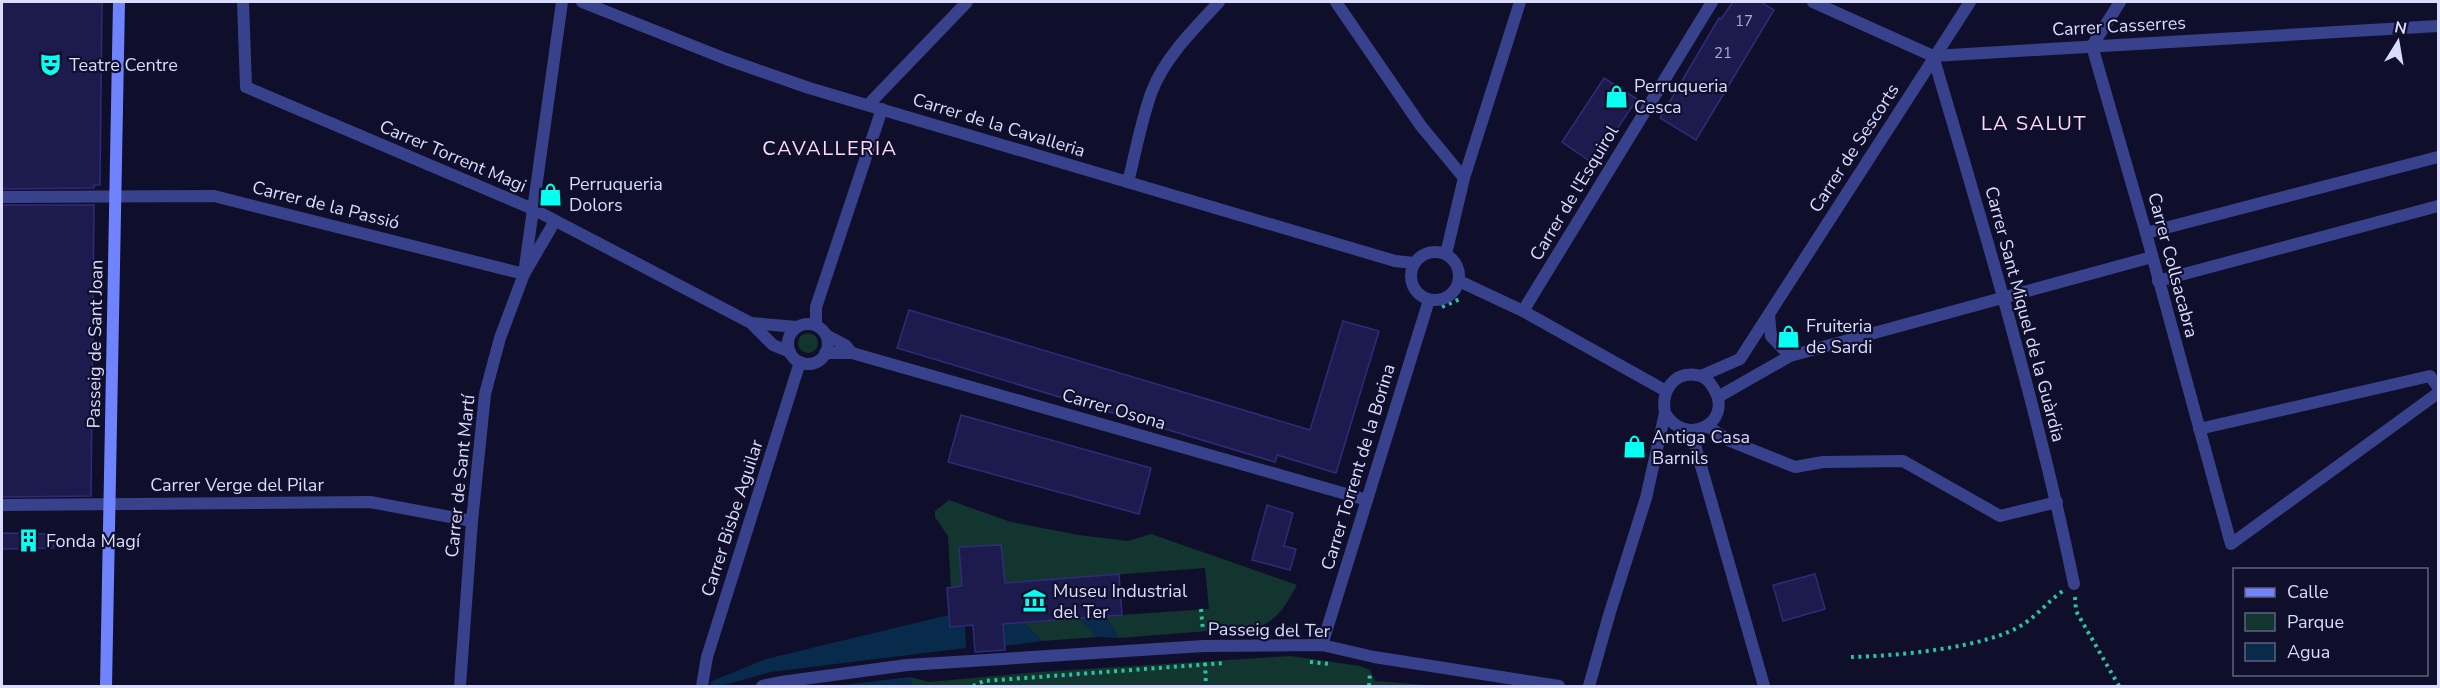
<svg xmlns="http://www.w3.org/2000/svg" width="2440" height="688" viewBox="0 0 2440 688" font-family="'Nunito Sans',sans-serif">
<rect width="100%" height="100%" fill="#100f2b"/>
<g fill="#12352f">
<circle cx="808" cy="343" r="10"/>
<path d="M949,500L1011,522L1079,535L1128,541L1151,534L1297,585C1286,604 1280,618 1259,627L1119,638L1106,616L1209,609L1205,568L1005,583L1001,545L959,547L962,587H951L948,536L935,517V511Z"/>
<path d="M1079,618L1097,637L1042,641L1024,623Z"/>
<path d="M1291,656L1360,666L1370,670L1375,681L1440,686H912L910,677L929,682L1039,672Z"/>
</g>
<g fill="#082b4b">
<path d="M949,615L950,627L965,626L966,648L770,672L721,686H712L710,682L766,659Z"/>
<path d="M1106,616L1119,638L1097,637L1079,618Z"/>
<path d="M1024,623L1042,641L1004,646L1003,624Z"/>
<path d="M910,677L912,686H835Z"/>
</g>
<g fill="#1d1b4d" stroke="#2f2b7a" stroke-width="1.5">
<path d="M2,2H102L100,185H94V188L2,189Z"/>
<path d="M1733,2H1761L1774,10L1696,140L1660,118L1719,18L1721,19Z"/>
<path d="M1604,78L1637,99L1594,164L1562,142Z"/>
<path d="M2,205H94L91,496L2,497Z"/>
<path d="M909,310L1310,430L1343,321L1379,331L1336,473L1277,455L1275,462L897,348Z"/>
<path d="M961,415L1151,468L1139,514L948,462Z"/>
<path d="M1267,505L1293,513L1284,546L1296,549L1290,570L1252,560Z"/>
<path d="M2,533L54,534V548L2,549Z"/>
<path d="M1001,545L1005,583L1119,574L1122,615L1003,624L1005,650L975,652L973,625L950,627L947,588L962,586L959,547Z"/>
<path d="M1815,574L1825,609L1783,621L1773,585Z"/>
</g>
<g fill="none" stroke-linecap="round" stroke-linejoin="round">
<g stroke="#2ac2a1" stroke-width="4" stroke-dasharray="3 4.5" stroke-linecap="butt">
<path d="M1442,307L1460,299"/>
<path d="M2075,597L2076,611L2119,686"/>
<path d="M1201,609L1203,631"/>
<path d="M1851,657C1895,656 1990,648 2025,623C2039,614 2049,600 2063,591"/>
<path d="M1310,662L1330,664"/>
<path d="M1205,663L1206,686"/>
<path d="M973,686L984,681L1225,663"/>
<path d="M1369,686L1370,672"/>
</g>
<g stroke="#38428c" stroke-width="12">
<path d="M243,2L246,87L533,209L751,323L773,345L790,352"/>
<path d="M582,2L726,59L809,88L1395,261L1414,263"/>
<path d="M1336,2L1421,126L1464,178"/>
<path d="M1813,2L1933,56L2438,26"/>
<path d="M2120,2L2092,46L2146,233L2231,544L2438,393"/>
<path d="M1933,56C1985,231 2037,406 2074,584"/>
<path d="M868,105L967,2"/>
<path d="M1128,182C1135,155 1142,117 1152,91C1165,57 1195,28 1219,2"/>
<path d="M2,197L214,196L524,274L555,221"/>
<path d="M2146,233L2438,157"/>
<circle cx="1435" cy="276" r="24"/>
<path d="M1446,254L1464,178L1520,2"/>
<path d="M1459,281L1523,311L1666,391"/>
<path d="M2158,281L2438,206"/>
<path d="M1523,311L1712,2"/>
<path d="M1769,315L1771,336L1790,356"/>
<path d="M751,323L797,327"/>
<circle cx="808" cy="344" r="20"/>
<path d="M816,325V307L882,109"/>
<path d="M826,335L845,345L852,353"/>
<path d="M825,353H852L1367,500"/>
<path d="M1701,376L1740,359L1970,2"/>
<path d="M1718,397L1790,356L2152,257"/>
<path d="M1707,426L1730,441L1795,467L1823,462L1903,461L2000,516L2057,502"/>
<path d="M2199,429L2430,376L2438,387"/>
<path d="M1691,431L1764,686"/>
<path d="M2,505L370,502L472,521"/>
<path d="M1322,645L1429,300"/>
<path d="M460,686L472,521L485,394L500,338L524,274L562,2"/>
<path d="M702,686L707,657L800,362"/>
<path d="M762,686L781,682L907,665L1204,646L1322,645L1374,657L1559,686"/>
<path d="M1589,686L1610,612L1646,498L1665,413C1661,392 1673,371 1697,375C1706,377 1710,382 1714,389C1734,423 1685,448 1665,413"/>
</g>
<path stroke="#7083ff" stroke-width="12" d="M106,686L119,2"/>
</g>
<defs>
<symbol id="theatre-bare" viewBox="-9 -9 18 18"><path d="M-5-5.5Q0-4 5-5.5V0Q5 5 0 6Q-5 5-5 0ZM-3.3-2.5H-1v1.5H-3.3ZM1-2.5H3.3v1.5H1ZM-2.8 1Q0 5.5 2.8 1Z" fill="#05fff1" stroke="#100f2b" stroke-width="2.5" paint-order="stroke"/></symbol>
<symbol id="shop-bare" viewBox="-9 -9 18 18"><path d="M-5-2.5h2.3a2.7 3.5 0 0 1 5.4 0H5L5.5 6h-11ZM-1.5-2.5h3a1.5 2.3 0 0 0-3 0Z" fill="#05fff1" stroke="#100f2b" stroke-width="2.5" paint-order="stroke"/></symbol>
<symbol id="building-bare" viewBox="-9 -9 18 18"><path d="M-4-6H4V6H1V3H-1V6H-4ZM-2.5-4.3h1.7v1.8h-1.7ZM.8-4.3h1.7v1.8H.8ZM-2.5-1h1.7V.8h-1.7ZM.8-1h1.7V.8H.8Z" fill="#05fff1" stroke="#100f2b" stroke-width="2.5" paint-order="stroke"/></symbol>
<symbol id="museum-bare" viewBox="-9 -9 18 18"><path d="M0-6L6-3V-2H-6V-3ZM-5-1h2V3h-2ZM-1-1h2V3h-2ZM3-1h2V3H3ZM-6 4H6V6H-6Z" fill="#05fff1" stroke="#100f2b" stroke-width="2.5" paint-order="stroke"/></symbol>
</defs>
<g fill-rule="evenodd">
<use href="#theatre-bare" x="34" y="48" width="33" height="33"/>
<use href="#shop-bare" x="1600" y="80" width="33" height="33"/>
<use href="#shop-bare" x="534" y="178" width="33" height="33"/>
<use href="#shop-bare" x="1772" y="320" width="33" height="33"/>
<use href="#shop-bare" x="1618" y="430" width="33" height="33"/>
<use href="#building-bare" x="12" y="524" width="33" height="33"/>
<use href="#museum-bare" x="1018" y="584" width="33" height="33"/>
</g>
<g text-anchor="middle" dominant-baseline="central" stroke-width="4.5" stroke-linejoin="round" paint-order="stroke">
<g font-size="15" fill="#aaabd2">
<text x="1744" y="21">17</text>
<text x="1723" y="53">21</text>
</g>
<g font-size="18" fill="#d9dbff" stroke="#100f2b">
<text transform="translate(2119 26) rotate(-3)">Carrer Casserres</text>
<text transform="translate(999 125) rotate(17)">Carrer de la Cavalleria</text>
<text transform="translate(1854 148) rotate(-57)">Carrer de Sescorts</text>
<text transform="translate(453 156) rotate(23)">Carrer Torrent Magi</text>
<text transform="translate(1574 193) rotate(-59)">Carrer de l'Esquirol</text>
<text transform="translate(326 205) rotate(14)">Carrer de la Passió</text>
<text transform="translate(2173 265) rotate(75)">Carrer Collsacabra</text>
<text transform="translate(2025 314) rotate(75)">Carrer Sant Miquel de la Guàrdia</text>
<text transform="translate(95 344) rotate(-89)">Passeig de Sant Joan</text>
<text transform="translate(1114 409) rotate(16)">Carrer Osona</text>
<text transform="translate(1358 467) rotate(-73)">Carrer Torrent de la Borina</text>
<text transform="translate(460 476) rotate(-84)">Carrer de Sant Martí</text>
<text x="237" y="485">Carrer Verge del Pilar</text>
<text transform="translate(732 518) rotate(-72)">Carrer Bisbe Aguilar</text>
<text transform="translate(1269 630) rotate(1)">Passeig del Ter</text>
</g>
<g font-size="18" fill="#d9dbff" stroke="#100f2b" text-anchor="start">
<text x="69" y="65">Teatre Centre</text>
<text x="1634" y="86">Perruqueria<tspan x="1634" dy="21">Cesca</tspan></text>
<text x="569" y="184">Perruqueria<tspan x="569" dy="21">Dolors</tspan></text>
<text x="1806" y="326">Fruiteria<tspan x="1806" dy="21">de Sardi</tspan></text>
<text x="1652" y="437">Antiga Casa<tspan x="1652" dy="21">Barnils</tspan></text>
<text x="46" y="541">Fonda Magí</text>
<text x="1053" y="591">Museu Industrial<tspan x="1053" dy="21">del Ter</tspan></text>
</g>
<g font-size="20" letter-spacing="1.5" fill="#ffdbf8" stroke="#100f2b">
<text x="2034" y="123">LA SALUT</text>
<text x="830" y="148">CAVALLERIA</text>
</g>
</g>
<rect width="2440" height="688" fill="none" stroke="#d9dbff" stroke-width="6"/>
<rect x="2233" y="568" width="195" height="108" fill="#100f2b" stroke="#606180" stroke-width="1.5"/>
<rect x="2245" y="588" width="30" height="9" fill="#7083ff" stroke="#606180" stroke-width="1.5"/>
<text x="2287" y="598" font-size="18" fill="#d9dbff">Calle</text>
<rect x="2245" y="613" width="30" height="18" fill="#12352f" stroke="#606180" stroke-width="1.5"/>
<text x="2287" y="628" font-size="18" fill="#d9dbff">Parque</text>
<rect x="2245" y="643" width="30" height="18" fill="#082b4b" stroke="#606180" stroke-width="1.5"/>
<text x="2287" y="658" font-size="18" fill="#d9dbff">Agua</text>
<g transform="translate(2398 42) rotate(11)" stroke="#100f2b" stroke-width="4.5" paint-order="stroke">
<path d="M0-4.5L10 22L0 15L-10 22Z" fill="#d9dbff"/>
<text y="-9" font-size="16" font-weight="bold" text-anchor="middle" fill="#d9dbff">N</text>
</g>
</svg>
